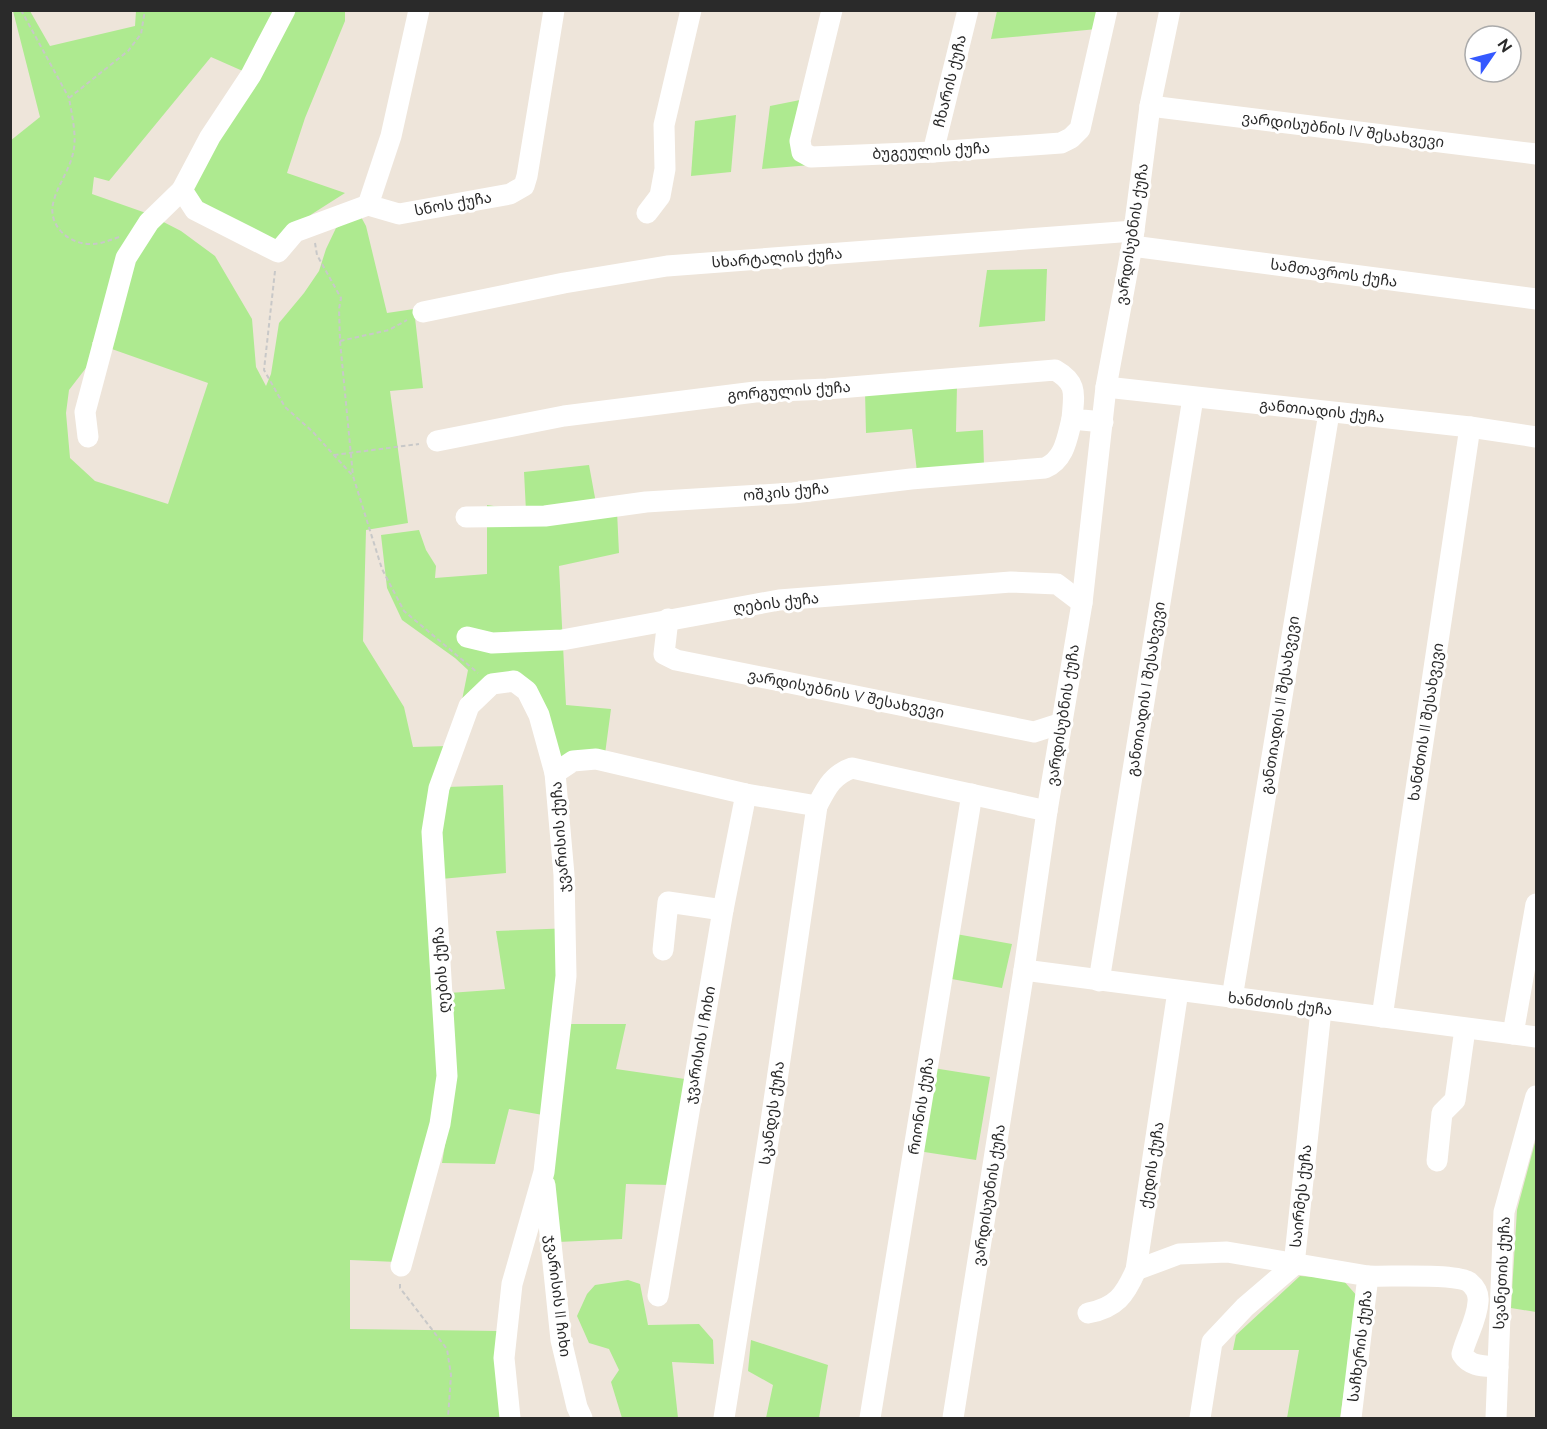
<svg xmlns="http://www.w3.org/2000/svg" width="1547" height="1429" viewBox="0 0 1547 1429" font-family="Raleway,'Noto Sans Georgian',sans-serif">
<rect width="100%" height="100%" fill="#eee5da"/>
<g fill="#aeea90" fill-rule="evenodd">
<path d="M13,11H30L50,46L135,26L136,11H279L245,72L211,57L109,181L94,177L92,194L146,213L181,231L215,256L252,319L256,367L266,386L271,374L279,323L304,293L319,271L326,249L336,228L360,215L366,226L387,313L414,309L423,388L390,391L408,523L366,530L363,641L404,707L413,747L448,746L436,784L441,1071L424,1152L397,1262L350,1260V1329L499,1331L503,1418H11L10,141L40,117ZM92,342L208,383L168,504L95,481L70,458L66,413L69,390L96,355Z"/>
<path d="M292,11H345V21L305,118L287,173L345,193L312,214L280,242L200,209L189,192Z"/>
<path d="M997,11H1101L1097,29L991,39Z"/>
<path d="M805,99L811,165L762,169L770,106Z"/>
<path d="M736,115L731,172L691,176L695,121Z"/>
<path d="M1047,269L1045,321L979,327L987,270Z"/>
<path d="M957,385L956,432L983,430L984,466L917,472L912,429L866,433L865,391Z"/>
<path d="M589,465L598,514L617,511L619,553L559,566L566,705L611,709L605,754L556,758L535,686L462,700L468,670L455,658L402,620L387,588L381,535L419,530L426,550L436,566L435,578L487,574V505L526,511L524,472Z"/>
<path d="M503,785L506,873L441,879L438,830L447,787Z"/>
<path d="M572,928L570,1024H626L616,1069L685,1079L670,1185L626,1184L622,1239L558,1242L547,1178L560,1118L509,1109L495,1164L442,1163L456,1077L449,993L505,989L496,931Z"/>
<path d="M956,934L1012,944L1002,988L946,978Z"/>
<path d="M933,1068L990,1077L976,1160L918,1151Z"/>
<path d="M1536,1139V1312L1511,1308L1517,1210Z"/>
<path d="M1300,1276L1342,1279L1358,1297L1340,1418H1287L1299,1350H1233L1236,1335Z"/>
<path d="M628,1280L640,1284L648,1325L699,1324L713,1340L714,1364L672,1362L678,1418H622L611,1382L619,1370L609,1349L589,1343L577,1316L587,1294L595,1285Z"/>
<path d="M751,1340L828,1365L819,1418H766L773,1385L748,1371Z"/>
</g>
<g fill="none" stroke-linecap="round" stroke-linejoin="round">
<g stroke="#c8c8c8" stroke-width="2" stroke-dasharray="4.5 3" stroke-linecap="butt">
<path d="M21,10L69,98"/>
<path d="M119,237C110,240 101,244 92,244C68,245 46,224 54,200C58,185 68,172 72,157C78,139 72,116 69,98L128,51L141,34L145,10"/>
<path d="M315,243L317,255L341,298L339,309L340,341L353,476"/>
<path d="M275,271L264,370L285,407L312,431L353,476L382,569L404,611L478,673"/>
<path d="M340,341L389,330L407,320"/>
<path d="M334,455L419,444"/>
<path d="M400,1284V1288L447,1349L451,1375L448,1418"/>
</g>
<g stroke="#fff" stroke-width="21">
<path d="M285,10L251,75L210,137L182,190L195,210L278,252L295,232L368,205"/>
<path d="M419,10L391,136L368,205L399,214L510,194L524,186L527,176L554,10"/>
<path d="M832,10L800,141L802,152L811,157L933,152L1061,143L1071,138L1080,129L1107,10"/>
<path d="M1150,106L1536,154"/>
<path d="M933,152L968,10"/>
<path d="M647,213L660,196L665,169L664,125L691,10"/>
<path d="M1132,246L1536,299"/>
<path d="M423,312L564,283L667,266L1134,231"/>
<path d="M1106,387L1470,427L1536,437"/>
<path d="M88,437L85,412L126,258L149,222L182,190"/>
<path d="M437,441L564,416L755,392L827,389L1055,370C1078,383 1074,394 1072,419L1103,422"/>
<path d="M466,517L545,516L646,502L793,493L911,479L1045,468C1065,459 1067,438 1072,419"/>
<path d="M668,619L664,654L676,660L1034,732L1062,723"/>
<path d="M467,637L492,643L562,640L779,600L1011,582L1057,584L1082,603"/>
<path d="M663,950L668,902L723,910"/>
<path d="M1024,970L1536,1037"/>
<path d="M1099,981L1193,398"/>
<path d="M1232,998L1329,413"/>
<path d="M1382,1017L1470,427"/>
<path d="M1513,1034L1536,904"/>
<path d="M1437,1161L1442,1113L1455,1100L1465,1029"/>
<path d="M545,1185L561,1340L577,1407L582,1418"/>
<path d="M401,1266L440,1124L447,1076L432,832L439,788L469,706L492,684L514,681L527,691L539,715L555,773"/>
<path d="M1136,1270L1179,1254L1227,1252L1368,1276L1351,1418"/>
<path d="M1368,1276C1387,1277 1455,1273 1469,1282C1475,1287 1479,1294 1478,1302C1477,1320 1466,1337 1462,1354C1470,1367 1484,1366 1498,1367"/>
<path d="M658,1296L723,910L746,794"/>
<path d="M1088,1313C1116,1308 1125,1295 1136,1270L1178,991"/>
<path d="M510,1418L504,1358L512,1284L544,1172L566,976L564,875L555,773L573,761L596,759L746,794L817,806C826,789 832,775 852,768L1047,811"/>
<path d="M724,1418L769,1135L817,806"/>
<path d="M870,1418L972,794"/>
<path d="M953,1418L1024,970L1047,811L1082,603L1106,387L1132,246L1150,106L1170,10"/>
<path d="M1200,1418L1212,1342L1245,1307L1294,1265L1321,1010"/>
<path d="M1496,1418L1504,1212L1536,1096"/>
</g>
</g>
<g text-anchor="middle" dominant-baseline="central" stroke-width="6" stroke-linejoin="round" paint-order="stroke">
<g font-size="15" fill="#2a2a2a" stroke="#fff">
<text transform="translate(950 81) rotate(-76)">ჩხარის ქუჩა</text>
<text transform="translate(1343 130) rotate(7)">ვარდისუბნის IV შესახვევი</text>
<text transform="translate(931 151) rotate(-3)">ბუგეულის ქუჩა</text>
<text transform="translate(453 204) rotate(-10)">სნოს ქუჩა</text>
<text transform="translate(1132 234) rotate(-81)">ვარდისუბნის ქუჩა</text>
<text transform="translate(777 258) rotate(-4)">სხარტალის ქუჩა</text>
<text transform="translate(1334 273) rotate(8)">სამთავროს ქუჩა</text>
<text transform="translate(789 391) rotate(-4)">გორგულის ქუჩა</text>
<text transform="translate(1322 411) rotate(6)">განთიადის ქუჩა</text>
<text transform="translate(786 492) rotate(-5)">ოშკის ქუჩა</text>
<text transform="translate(776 603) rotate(-7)">ღების ქუჩა</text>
<text transform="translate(1146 689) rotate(-81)">განთიადის I შესახვევი</text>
<text transform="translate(846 694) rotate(11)">ვარდისუბნის V შესახვევი</text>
<text transform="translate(1280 705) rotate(-81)">განთიადის II შესახვევი</text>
<text transform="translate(1063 715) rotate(-81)">ვარდისუბნის ქუჩა</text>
<text transform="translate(1426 722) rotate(-81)">ხანძთის II შესახვევი</text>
<text transform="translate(560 837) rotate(-94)">ჯვარისის ქუჩა</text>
<text transform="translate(441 970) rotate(-94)">ღების ქუჩა</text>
<text transform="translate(1280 1004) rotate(7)">ხანძთის ქუჩა</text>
<text transform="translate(700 1045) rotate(-80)">ჯვარისის I ჩიხი</text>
<text transform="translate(921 1106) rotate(-81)">რიონის ქუჩა</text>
<text transform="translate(772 1113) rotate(-82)">სკანდეს ქუჩა</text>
<text transform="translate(1152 1165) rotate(-81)">ქედის ქუჩა</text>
<text transform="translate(989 1195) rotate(-81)">ვარდისუბნის ქუჩა</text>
<text transform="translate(1301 1196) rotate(-84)">საირმეს ქუჩა</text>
<text transform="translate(1502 1273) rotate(-87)">სვანეთის ქუჩა</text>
<text transform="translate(558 1296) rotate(83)">ჯვარისის II ჩიხი</text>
<text transform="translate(1360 1346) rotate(-83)">საჩხერის ქუჩა</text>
</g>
</g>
<rect width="1547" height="1429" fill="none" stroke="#2a2a2a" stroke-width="24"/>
<g transform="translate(1493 54) rotate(55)"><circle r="28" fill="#ffffff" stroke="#aaaaaa" stroke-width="1.5"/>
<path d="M0-4.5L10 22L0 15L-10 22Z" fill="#3559ff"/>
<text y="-9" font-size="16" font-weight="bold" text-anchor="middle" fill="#2a2a2a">N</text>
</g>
</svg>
